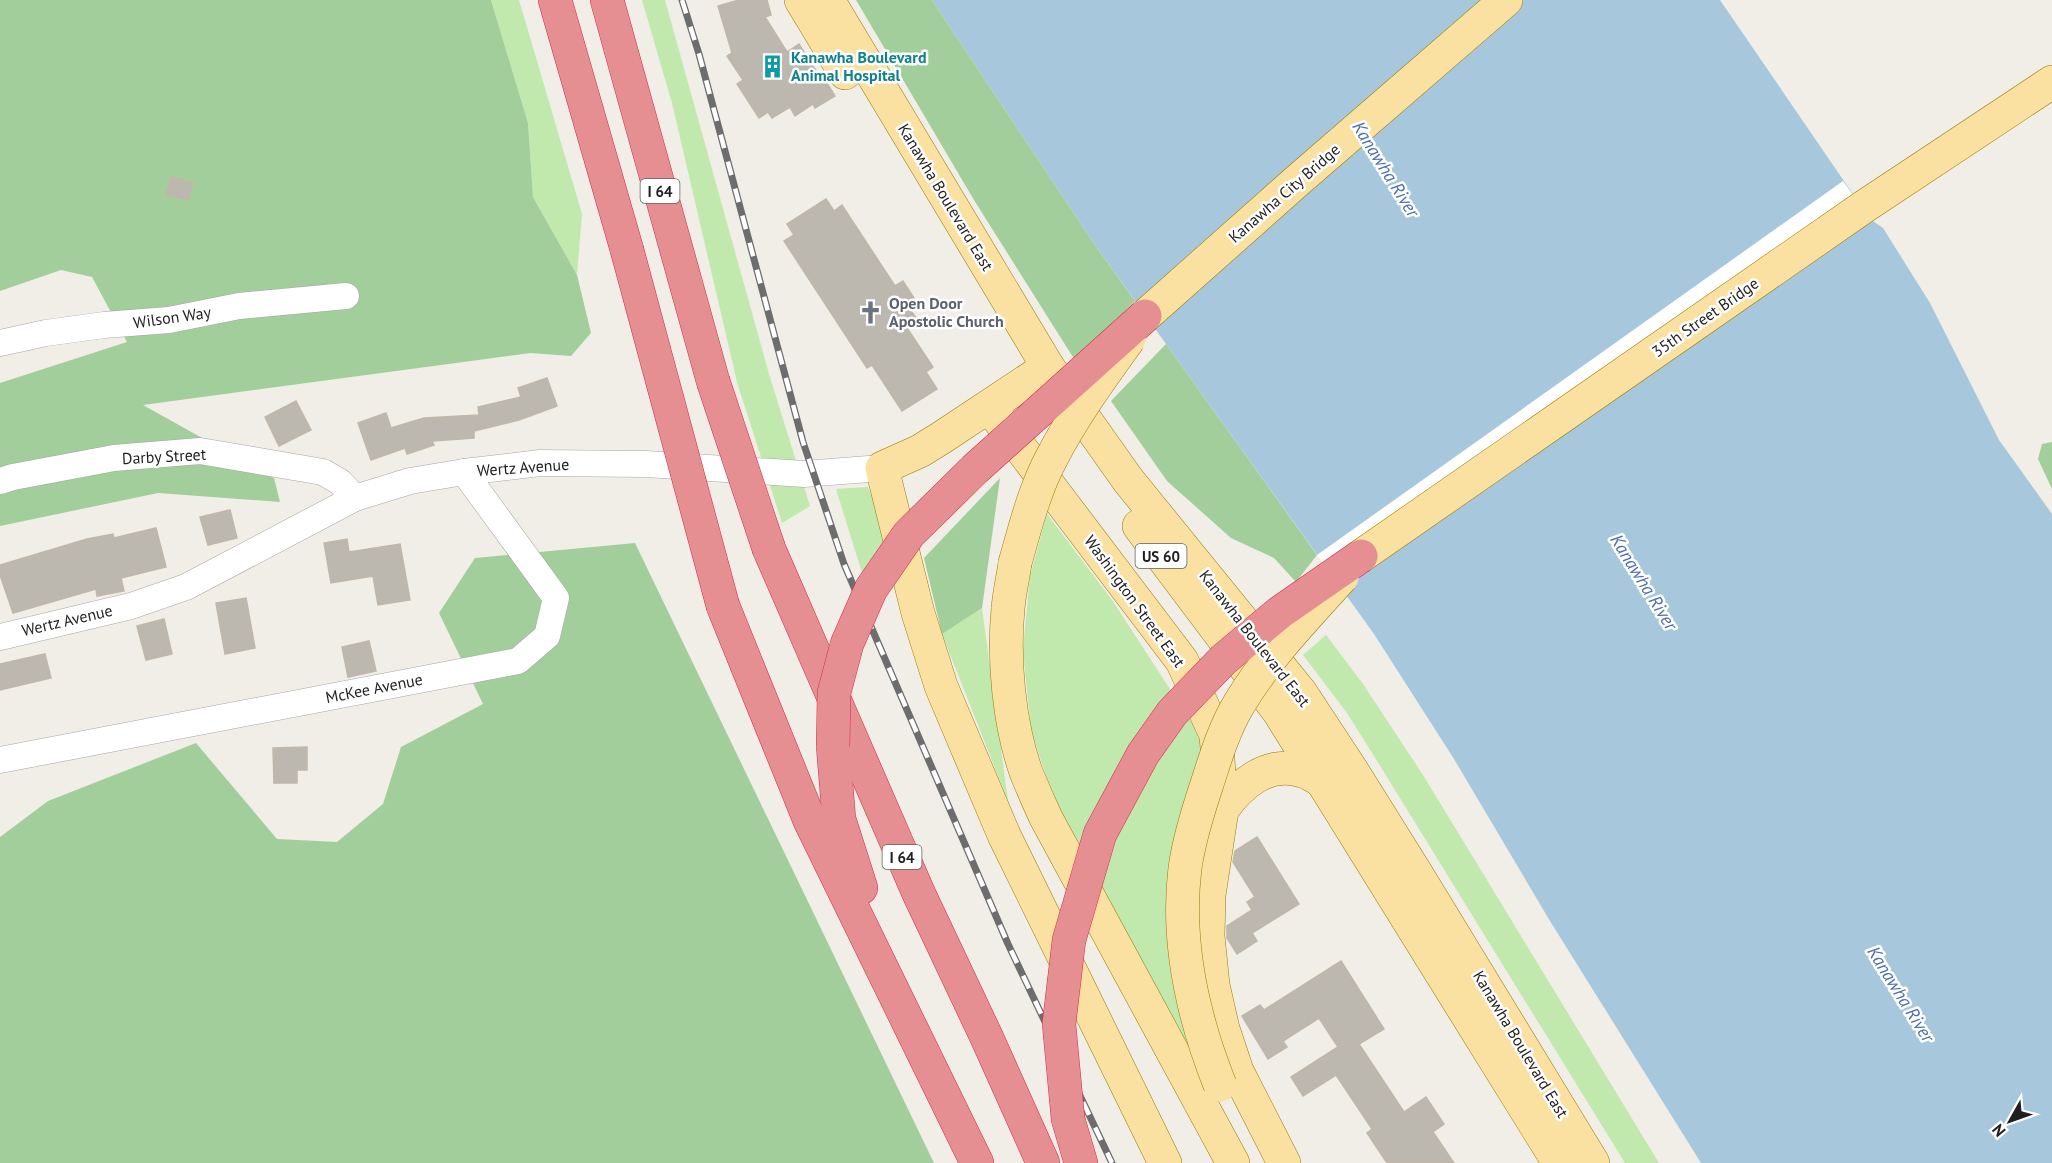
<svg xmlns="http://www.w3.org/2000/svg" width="2052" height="1163" viewBox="0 0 2052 1163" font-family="'PT Sans',sans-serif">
<rect width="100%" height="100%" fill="#f0eee6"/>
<g fill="#c1e8ad">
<path d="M491,0H519L582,214L577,275L533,197L528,123Z"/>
<path d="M642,0H665L769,374L810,506L782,523L737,382L672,103Z"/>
<path d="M868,487L891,546L864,579L836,489Z"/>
<path d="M1047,514L1112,600L1207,746L1168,921L1190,1068L1069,845L1031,730L1023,650L1030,576Z"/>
<path d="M982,608L1008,801L942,634Z"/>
<path d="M1326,635L1363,684L1423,775L1659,1163H1625L1374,756L1347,713L1303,655Z"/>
</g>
<g fill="#a2ce9b">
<path d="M0,0H491L528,123L533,197L577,275L591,333L571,356L530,353L143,405L274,478L280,502L158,493L0,526V383L127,342L92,277L61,270L0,291Z"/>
<path d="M856,0H932L1095,245L1135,301L1076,362L974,200Z"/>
<path d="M1166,344L1317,555L1296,582L1274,558L1231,538L1167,481L1111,401Z"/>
<path d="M2052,442V489L2038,459L2042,444Z"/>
<path d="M1000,478L982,608L942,634L924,558Z"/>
<path d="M635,543L934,1163H0V837L48,801L196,743L277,839L337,842L383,804L401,747L483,704L439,613L475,558Z"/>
</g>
<path fill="#a7c8dc" d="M932,0H1720L1870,219L1883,228L1930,303L1999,440L2052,514V1163H1701L1550,921L1454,759L1374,634L1095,245Z"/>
<path fill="#fff" d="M1843,181L1870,219L1370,564L1346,595L1317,555Z"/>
<g fill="#bcb7af" stroke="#c1b7a8" stroke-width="1.5">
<path d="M739,0H767L771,15L765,17L787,52L799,44L820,77L822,75L835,96L815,108L813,104L795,116L790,107L772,118L768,112L759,118L737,84L743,80L727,56L732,53L718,6Z"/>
<path d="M171,177L193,183L188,200L166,194Z"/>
<path d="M826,199L834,211L842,205L895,286L903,281L914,298L906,303L918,321L907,328L933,367L926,372L937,389L902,411L872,365L867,368L784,241L794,235L787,224Z"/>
<path d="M547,378L557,406L519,420L474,431V438L432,441L434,445L407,454L405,448L371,460L358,423L386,413L391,428L424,418L479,415L478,407L521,397L518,388Z"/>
<path d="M296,401L311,430L279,446L265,417Z"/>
<path d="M230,510L237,538L208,545L200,517Z"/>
<path d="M156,528L166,567L121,578L124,591L97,596L96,589L13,613L0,575V565L87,539L113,534L114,538Z"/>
<path d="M347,539L349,552L400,544L410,600L378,605L373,576L331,583L324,543Z"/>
<path d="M246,598L255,648L225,654L216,603Z"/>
<path d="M164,619L172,654L146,660L137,626Z"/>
<path d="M369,641L376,671L348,677L342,647Z"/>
<path d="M45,654L51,678L0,690V664Z"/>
<path d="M307,747V770H297V783H274L273,748Z"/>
<path d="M1257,837L1299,904L1252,933L1257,941L1237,954L1227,938V926L1252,910L1247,902L1255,897L1233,862L1235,851Z"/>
<path d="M1341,961L1384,1029L1359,1044L1404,1112L1426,1097L1444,1124L1433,1132L1454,1163H1387L1367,1133L1372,1129L1336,1075L1303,1096L1291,1077L1338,1047L1319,1018L1283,1041L1287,1047L1268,1059L1242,1016L1260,1005L1264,1010Z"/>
</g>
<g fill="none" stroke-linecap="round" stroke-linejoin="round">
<defs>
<g id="street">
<path d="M0,343L46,333L104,325L169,320L239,306L346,296"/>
<path d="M0,481L13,477L114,458L200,451L323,472L340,482L355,498"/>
<path d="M0,637L131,606L186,587L355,498L410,481L464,472L540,463L646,464L804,474L882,468"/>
<path d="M0,760L518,661L547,636L556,598L464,472"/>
</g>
<g id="primary">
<path d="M801,0L845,73"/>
<path d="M828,0L1048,367L1128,480L1301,693L1351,769L1416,873L1593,1163"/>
<path d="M1145,316L1297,181L1506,0"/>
<path d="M1048,367L941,438L920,451L882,468L918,613L941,686L1004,835L1165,1163"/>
<path d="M994,413L1182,661L1216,735L1222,810L1209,895L1208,936L1213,985L1223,1029L1237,1071L1284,1163"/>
<path d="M1139,526L1279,712L1559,1163"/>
<path d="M1361,556L1862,208L2052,82"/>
<path d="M1015,563C1013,578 1009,594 1008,609C1003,659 1009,724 1026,772C1032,787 1039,803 1046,818L1233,1163"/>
<path d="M1222,810C1240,784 1268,760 1302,771C1309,773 1317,778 1323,782"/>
</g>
<g id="highway">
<path d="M555,0L627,250"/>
<path d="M607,0L713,381"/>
<path d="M769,549L919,894L987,1038L1043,1163"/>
<path d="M723,606L810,821L977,1163"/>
<path d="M833,746L839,819L861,888"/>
<path d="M1068,1119L1081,1163"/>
</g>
</defs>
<use href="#street" stroke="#a6a6a6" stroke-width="27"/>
<use href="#primary" stroke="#967c04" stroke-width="34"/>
<use href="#highway" stroke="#d7294a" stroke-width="34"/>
<use href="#street" stroke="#fff" stroke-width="26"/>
<use href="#primary" stroke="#fae1a1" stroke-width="33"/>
<use href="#highway" stroke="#e58f92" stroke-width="33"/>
<defs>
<path id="rail" d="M682,0L699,54L803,442L844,564L1008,944L1112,1163"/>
</defs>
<use href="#rail" stroke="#6d6d6d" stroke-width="7"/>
<use href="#rail" stroke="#fff" stroke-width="4.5" stroke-dasharray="14" stroke-linecap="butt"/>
<defs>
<g id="primary-bridge">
<path d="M1015,563C1025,528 1034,491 1051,459C1073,416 1101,378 1129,339"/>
<path d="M1220,1085C1193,1017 1176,941 1185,868C1189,839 1198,811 1207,784C1216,756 1224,729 1239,704C1267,657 1305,618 1342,577"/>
</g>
<g id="highway-bridge">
<path d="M627,250L723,606"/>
<path d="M713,381L769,549"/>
<path d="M833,746L834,693L847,644L871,589L909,534L975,469L1145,316"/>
<path d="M1068,1119L1059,1024L1069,940L1100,834L1143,754L1172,713L1223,660L1279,613L1361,556"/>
</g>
</defs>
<use href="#primary-bridge" stroke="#967c04" stroke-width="34" stroke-linecap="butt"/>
<use href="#highway-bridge" stroke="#d7294a" stroke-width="34" stroke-linecap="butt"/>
<use href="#primary-bridge" stroke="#fae1a1" stroke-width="33"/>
<use href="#highway-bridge" stroke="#e58f92" stroke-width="33"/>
</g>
<defs>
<symbol id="building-bare" viewBox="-9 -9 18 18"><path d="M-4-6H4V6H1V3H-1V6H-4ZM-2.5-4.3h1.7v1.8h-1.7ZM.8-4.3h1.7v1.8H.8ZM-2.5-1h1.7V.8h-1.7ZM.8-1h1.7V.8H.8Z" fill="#0f9aa8" stroke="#fff" stroke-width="2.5" paint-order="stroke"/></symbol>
<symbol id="church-bare" viewBox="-9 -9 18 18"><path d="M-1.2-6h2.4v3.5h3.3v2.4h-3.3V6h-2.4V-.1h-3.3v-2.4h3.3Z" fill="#6b7280" stroke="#fff" stroke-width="2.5" paint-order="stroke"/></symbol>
</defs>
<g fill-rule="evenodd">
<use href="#building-bare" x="756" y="50" width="33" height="33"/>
<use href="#church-bare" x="854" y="296" width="33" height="33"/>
</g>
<g text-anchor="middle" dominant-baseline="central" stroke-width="5" stroke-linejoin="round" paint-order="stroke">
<g fill="#fff" stroke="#626262" stroke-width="1.5">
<rect x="640.5" y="179" width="39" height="24" rx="4.5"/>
<rect x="1135.5" y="544" width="51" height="24" rx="4.5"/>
<rect x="882.5" y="845" width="39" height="24" rx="4.5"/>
</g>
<g font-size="15" font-weight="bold" fill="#1f1f1f">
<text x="660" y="191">I 64</text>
<text x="1161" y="556">US 60</text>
<text x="902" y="857">I 64</text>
</g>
<g font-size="16" font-weight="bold" fill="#0d838f" stroke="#fff" text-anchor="start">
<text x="791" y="57">Kanawha Boulevard<tspan x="791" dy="18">Animal Hospital</tspan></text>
</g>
<g font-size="16" fill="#1f1f1f" stroke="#fff">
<text transform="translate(1284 193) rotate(-41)">Kanawha City Bridge</text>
<text transform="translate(946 197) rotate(59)">Kanawha Boulevard East</text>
<text transform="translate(172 317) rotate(-8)">Wilson Way</text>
<text transform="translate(1705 317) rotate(-35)">35th Street Bridge</text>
<text transform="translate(164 456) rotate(-3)">Darby Street</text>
<text transform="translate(523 467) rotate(-4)">Wertz Avenue</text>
<text transform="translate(1135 601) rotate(54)">Washington Street East</text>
<text transform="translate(67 620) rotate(-13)">Wertz Avenue</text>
<text transform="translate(1255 638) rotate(52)">Kanawha Boulevard East</text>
<text transform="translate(374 688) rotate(-11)">McKee Avenue</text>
<text transform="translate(1521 1044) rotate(59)">Kanawha Boulevard East</text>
</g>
<g font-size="16" font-weight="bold" fill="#5b616d" stroke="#fff" text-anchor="start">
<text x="889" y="303">Open Door<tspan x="889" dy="18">Apostolic Church</tspan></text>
</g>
<g font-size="18" font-style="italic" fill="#4d6ead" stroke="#fff">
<text transform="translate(1386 169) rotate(58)">Kanawha River</text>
<text transform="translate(1644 582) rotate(58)">Kanawha River</text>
<text transform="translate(1901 994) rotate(58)">Kanawha River</text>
</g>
</g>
<g transform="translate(2010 1121) rotate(230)" stroke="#ffffff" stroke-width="4.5" paint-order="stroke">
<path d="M0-4.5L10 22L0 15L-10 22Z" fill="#1f1f1f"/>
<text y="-9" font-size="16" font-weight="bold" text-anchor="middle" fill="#1f1f1f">N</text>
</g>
</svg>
